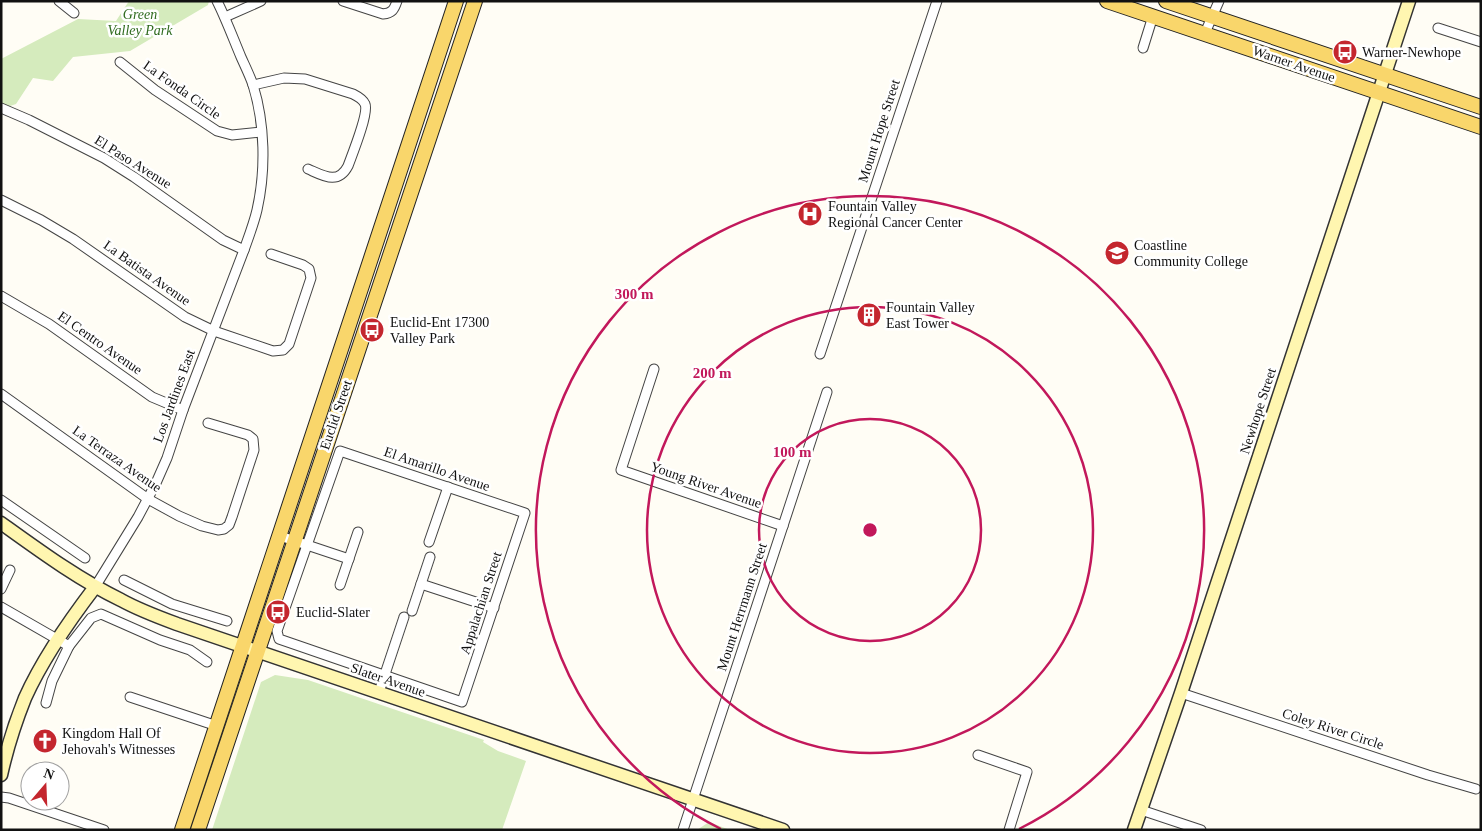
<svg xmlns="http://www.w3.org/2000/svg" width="1482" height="831" viewBox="0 0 1482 831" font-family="'Times New Roman',serif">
<rect width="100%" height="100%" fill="#fffdf5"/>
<g fill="#d5ebbd">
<path d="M129,1H209L208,5L130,51L73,57L53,81L33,78L16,104L1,109V59L78,19L116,21Z"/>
<path d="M275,675L308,680L484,740L483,742L498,751L526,761L502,830H212L261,682Z"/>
<path d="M709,822L730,830H697Z"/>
</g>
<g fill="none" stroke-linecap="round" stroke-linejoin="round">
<defs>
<g id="street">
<path d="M59,1L74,13"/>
<path d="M343,1L383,14C392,13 394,10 397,1"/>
<path d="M225,17L261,1"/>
<path d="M1438,28L1481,42"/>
<path d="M1205,33L1219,1"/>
<path d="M1143,48L1153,16"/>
<path d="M120,62L155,90L217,131L232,135L261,132"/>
<path d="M253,85L284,78L305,79L353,94C357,96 363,99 365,104C369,113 352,155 348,166C338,185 324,176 308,169"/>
<path d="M1,108L29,120L104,158L134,177L223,240L244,250"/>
<path d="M1,200L41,220L73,239L185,317L214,331L273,351L283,350L289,344L311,278L309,269L303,265L271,254"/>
<path d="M1,296L49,324L152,397L183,410"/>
<path d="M820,354L937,1"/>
<path d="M654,369L621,470L783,526"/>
<path d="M1,394L148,499L179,516L202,526L218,530L224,529L229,525L232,517L254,450L253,439L248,435L208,423"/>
<path d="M340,451L525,513L462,702L279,639L277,631Z"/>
<path d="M1,500L85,558"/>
<path d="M280,536L349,559"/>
<path d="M429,542L448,487"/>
<path d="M124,580L172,604L227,621"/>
<path d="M421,584L494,608"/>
<path d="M340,585L358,532"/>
<path d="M95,587L138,517L156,483L167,458L183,410L244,250C249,236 254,223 257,210C266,170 265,124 253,85C250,76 245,66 241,57C233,38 226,19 217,1"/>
<path d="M1,589L10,570"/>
<path d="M1,607L69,646L52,681L46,703"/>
<path d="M412,611L430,557"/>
<path d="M69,646L91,618L101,614L160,640L190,650L207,662"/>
<path d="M379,692L404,617"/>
<path d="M1181,693L1428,775L1476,789"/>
<path d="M130,697L217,726"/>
<path d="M978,755L1027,772L1009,830"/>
<path d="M1,797L9,798L104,830"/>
<path d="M1141,810L1201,830"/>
<path d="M683,830L827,392"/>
</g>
<g id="secondary">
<path d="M1,523C40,551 78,579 121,600C139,610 158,617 177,624L783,830"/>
<path d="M1,775C7,748 15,723 25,698C43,658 69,621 95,587"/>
<path d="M1134,830L1181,693L1409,1"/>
</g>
<g id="primary">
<path d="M1107,1L1481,127"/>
<path d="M1166,1L1481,107"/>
<path d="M182,830L456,1"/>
<path d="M198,830L475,1"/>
</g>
</defs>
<use href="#street" stroke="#444" stroke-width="11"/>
<use href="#secondary" stroke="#333" stroke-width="15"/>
<use href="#primary" stroke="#222" stroke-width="16"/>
<use href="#street" stroke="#fff" stroke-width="9"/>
<use href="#secondary" stroke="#fff6b0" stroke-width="12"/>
<use href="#primary" stroke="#f9d66b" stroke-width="14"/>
</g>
<g fill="none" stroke="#c2185b" stroke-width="2.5">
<circle cx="870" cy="530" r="111"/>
<circle cx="870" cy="530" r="223"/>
<path d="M721 829A334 334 0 1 1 1019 829"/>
</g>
<defs>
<symbol id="bus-disc" viewBox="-11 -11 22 22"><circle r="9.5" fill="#c4262e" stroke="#fff"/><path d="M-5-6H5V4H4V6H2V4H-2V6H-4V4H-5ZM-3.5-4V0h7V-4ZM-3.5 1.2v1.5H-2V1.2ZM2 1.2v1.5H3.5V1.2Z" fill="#fff"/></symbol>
<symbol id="hospital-disc" viewBox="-11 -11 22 22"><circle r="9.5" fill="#c4262e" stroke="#fff"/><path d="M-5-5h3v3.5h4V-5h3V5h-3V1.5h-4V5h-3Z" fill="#fff"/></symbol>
<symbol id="school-disc" viewBox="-11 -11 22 22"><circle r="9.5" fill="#c4262e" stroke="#fff"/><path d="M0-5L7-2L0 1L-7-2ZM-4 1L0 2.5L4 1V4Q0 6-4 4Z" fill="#fff"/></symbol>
<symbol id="building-disc" viewBox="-11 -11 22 22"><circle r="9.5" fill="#c4262e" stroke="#fff"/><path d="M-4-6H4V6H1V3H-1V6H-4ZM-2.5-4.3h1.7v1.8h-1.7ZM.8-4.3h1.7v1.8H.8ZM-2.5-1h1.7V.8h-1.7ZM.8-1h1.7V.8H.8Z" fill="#fff"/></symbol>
<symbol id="church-disc" viewBox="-11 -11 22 22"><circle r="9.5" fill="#c4262e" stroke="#fff"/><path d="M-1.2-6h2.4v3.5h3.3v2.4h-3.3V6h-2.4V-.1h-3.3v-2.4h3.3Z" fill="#fff"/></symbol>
</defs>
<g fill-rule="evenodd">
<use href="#bus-disc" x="1331" y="38" width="28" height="28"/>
<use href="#hospital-disc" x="796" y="200" width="28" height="28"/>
<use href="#school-disc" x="1103" y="239" width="28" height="28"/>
<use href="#building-disc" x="855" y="301" width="28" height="28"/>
<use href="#bus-disc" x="358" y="316" width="28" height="28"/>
<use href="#bus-disc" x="264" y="598" width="28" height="28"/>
<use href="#church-disc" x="31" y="727" width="28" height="28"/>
</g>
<g text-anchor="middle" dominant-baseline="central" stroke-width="5" stroke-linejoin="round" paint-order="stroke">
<g font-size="14" font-style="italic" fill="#2f6b1f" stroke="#fff">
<text x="140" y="14">Green<tspan x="140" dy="16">Valley Park</tspan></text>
</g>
<g font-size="14" fill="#111" stroke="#fff" text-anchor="start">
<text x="1362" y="52">Warner-Newhope</text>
<text x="828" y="206">Fountain Valley<tspan x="828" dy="16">Regional Cancer Center</tspan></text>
<text x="1134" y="245">Coastline<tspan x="1134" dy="16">Community College</tspan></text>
<text x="886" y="307">Fountain Valley<tspan x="886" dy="16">East Tower</tspan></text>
<text x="390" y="322">Euclid-Ent 17300<tspan x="390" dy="16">Valley Park</tspan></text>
<text x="296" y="612">Euclid-Slater</text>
<text x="62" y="733">Kingdom Hall Of<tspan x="62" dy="16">Jehovah's Witnesses</tspan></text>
</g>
<g font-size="14" fill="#111" stroke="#fff">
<text transform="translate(1294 64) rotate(19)">Warner Avenue</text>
<text transform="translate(182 90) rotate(35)">La Fonda Circle</text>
<text transform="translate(879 131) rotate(-72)">Mount Hope Street</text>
<text transform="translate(133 162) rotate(32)">El Paso Avenue</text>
<text transform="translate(147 273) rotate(35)">La Batista Avenue</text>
<text transform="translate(100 343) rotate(35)">El Centro Avenue</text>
<text transform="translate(174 396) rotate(-70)">Los Jardines East</text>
<text transform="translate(1258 411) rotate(-72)">Newhope Street</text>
<text transform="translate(336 415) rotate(-71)">Euclid Street</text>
<text transform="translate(117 459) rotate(35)">La Terraza Avenue</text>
<text transform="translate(437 469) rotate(19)">El Amarillo Avenue</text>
<text transform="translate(706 485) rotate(19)">Young River Avenue</text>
<text transform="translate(481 603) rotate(-72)">Appalachian Street</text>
<text transform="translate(742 607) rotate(-72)">Mount Herrmann Street</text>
<text transform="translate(388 680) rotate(19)">Slater Avenue</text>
<text transform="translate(1333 729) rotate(18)">Coley River Circle</text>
</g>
</g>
<circle cx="870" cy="530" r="8" fill="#c2185b" stroke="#fff" stroke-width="2.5"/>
<g font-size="15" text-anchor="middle" font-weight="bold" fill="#c2185b" stroke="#fff" stroke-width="5" stroke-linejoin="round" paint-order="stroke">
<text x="634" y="299">300 m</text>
<text x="712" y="378">200 m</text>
<text x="792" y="457">100 m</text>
</g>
<rect width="1482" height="831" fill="none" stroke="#111111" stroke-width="5"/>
<g transform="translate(45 786) rotate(19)"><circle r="24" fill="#ffffff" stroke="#a0a0a0"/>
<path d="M0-4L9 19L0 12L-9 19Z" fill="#c4262e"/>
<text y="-8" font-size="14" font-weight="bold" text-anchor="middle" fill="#111111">N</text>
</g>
</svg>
